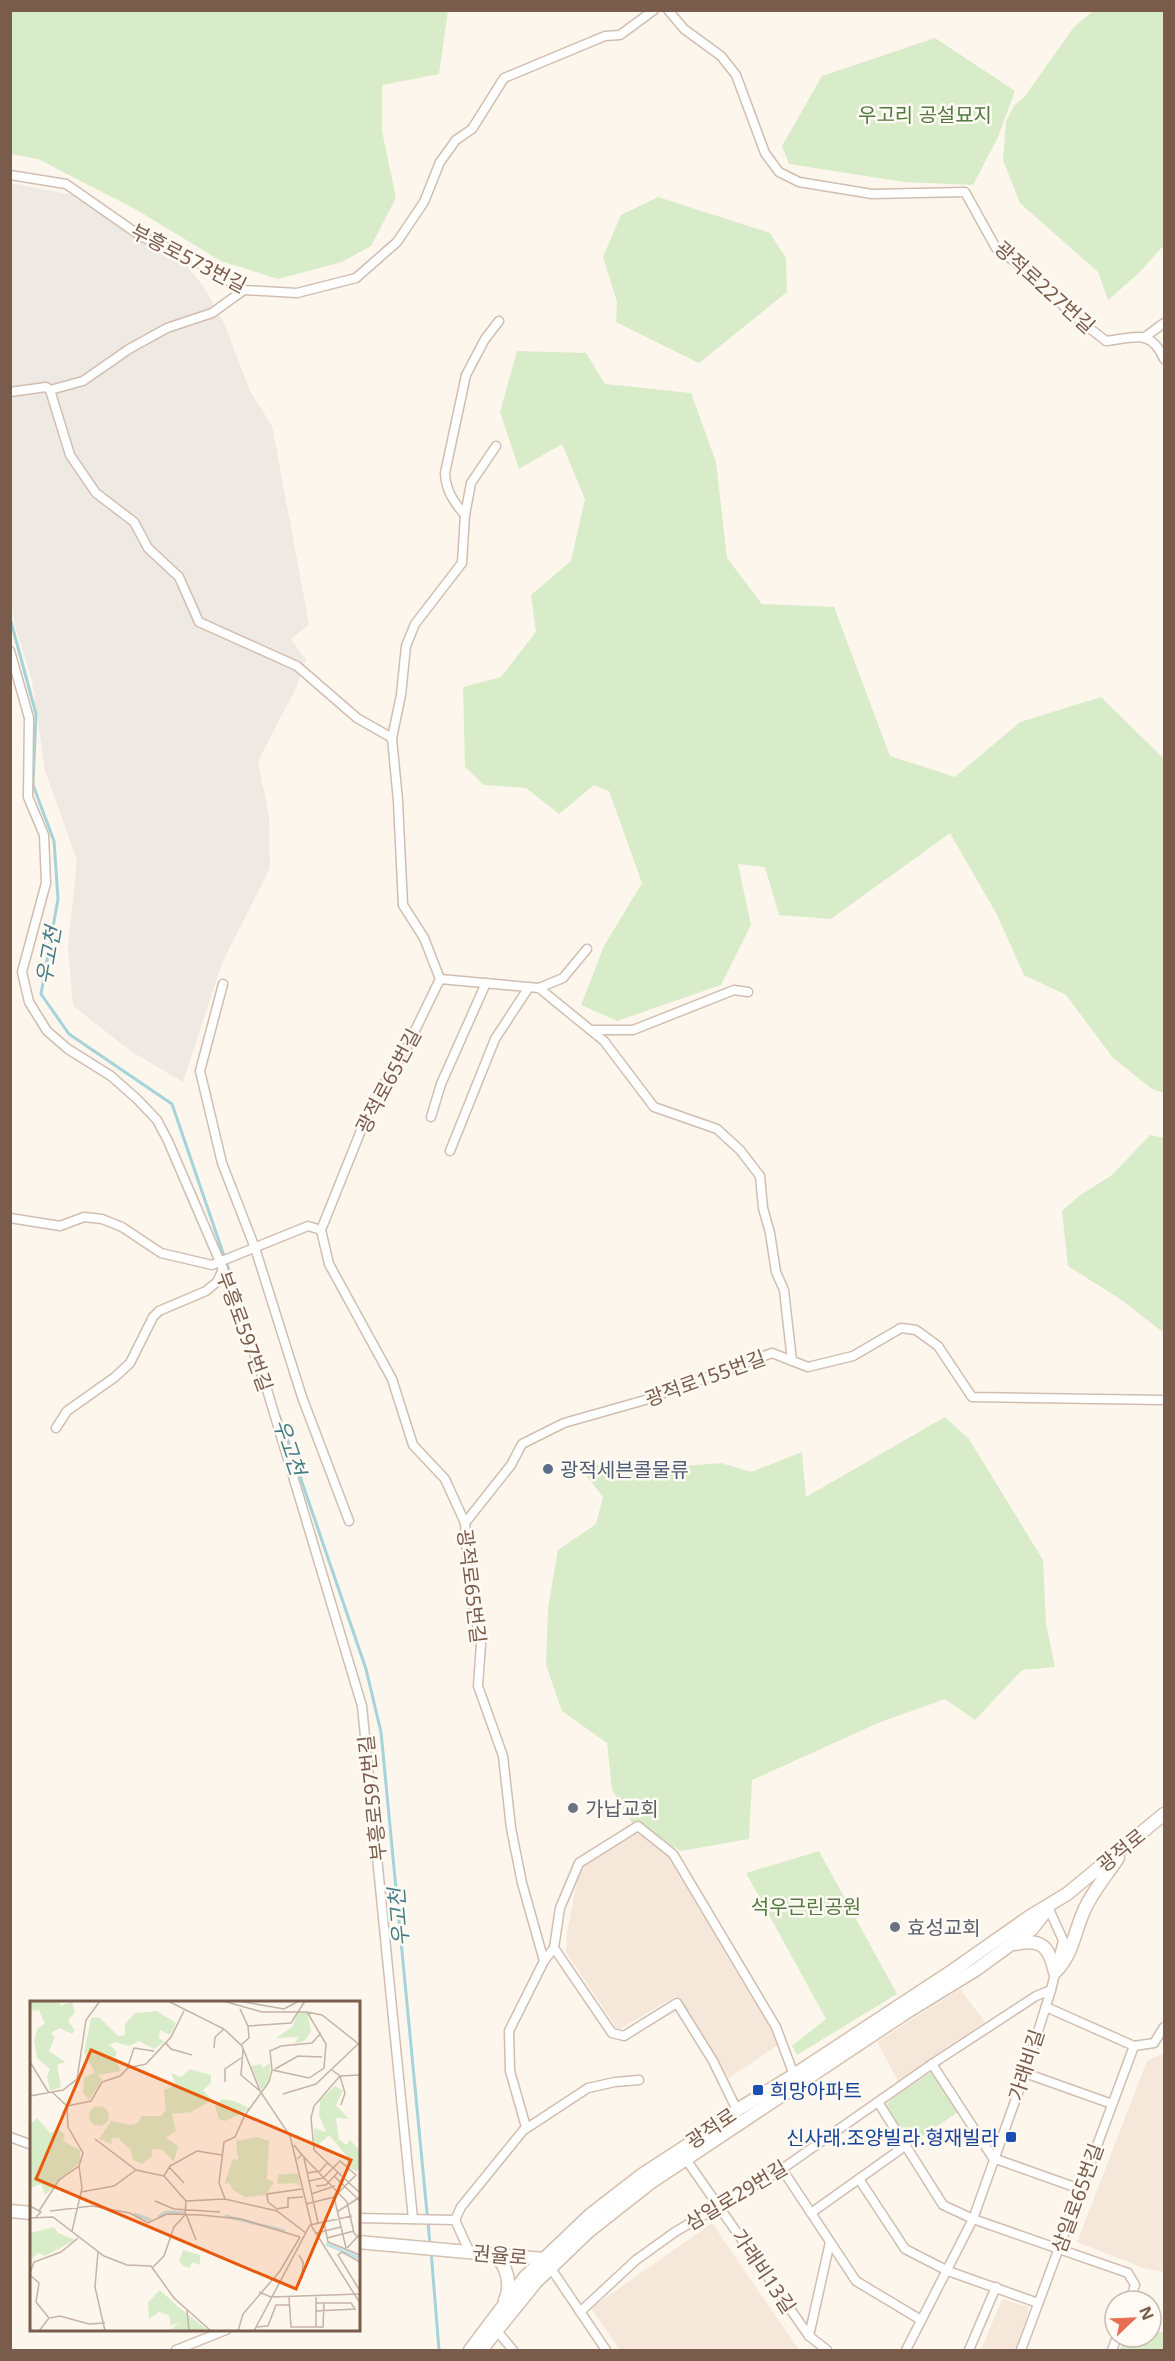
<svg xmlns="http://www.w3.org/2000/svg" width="1175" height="2361" viewBox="0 0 1175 2361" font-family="'Noto Sans','Noto Sans KR',sans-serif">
<rect width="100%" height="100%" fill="#fdf6ec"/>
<g fill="#f5e8da">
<path d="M629,1830L651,1839L671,1857L781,2043L729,2078L676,1996L618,2030L566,1952L567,1932L582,1857Z"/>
<path d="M960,1989L985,2022L898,2081L877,2042Z"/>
<path d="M1164,2053V2272L1146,2269L1077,2242L1147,2061Z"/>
<path d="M712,2223L799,2350H620L591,2308Z"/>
<path d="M1002,2299L1029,2307L1019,2350H981Z"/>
</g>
<path fill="#efe9e4" d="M10,183L73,195L184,262L203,286L224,323L250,391L272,426L309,624L291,639L306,660L296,688L258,761L269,817L270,868L222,963L183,1082L132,1052L73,1006L68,947L77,860L45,771L32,681L14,622L11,597Z"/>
<g fill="#d8ecc9">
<path d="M11,10H448V11L439,74L382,85V131L396,198L371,246L342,262L278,279L221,261L135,209L38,159L11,154Z"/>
<path d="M1094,10L1164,11V245L1139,273L1108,300L1098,272L1020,203L1003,160L1006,121L1014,106L1025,96L1074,27Z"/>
<path d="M935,38L1015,91L998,137L973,185L904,182L789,164L782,146L822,76Z"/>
<path d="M658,197L770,233L786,258L787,292L699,363L616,322L617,302L603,257L621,215Z"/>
<path d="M517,351L586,353L605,384L691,393L716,462L727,558L762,604L834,607L890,756L955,777L1020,722L1101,697L1164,759V1093L1152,1089L1113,1058L1066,995L1024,975L996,913L950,833L831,919L779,915L765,867L738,864L751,925L721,985L617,1021L581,1005L604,946L642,883L609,791L594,785L559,814L526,788L484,785L465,767L463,687L501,677L536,632L531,595L571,561L585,499L562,444L519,469L500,412Z"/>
<path d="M1150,1135L1164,1138V1333L1123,1301L1068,1266L1062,1211L1079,1196L1112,1175Z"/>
<path d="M945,1417L969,1439L1043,1560L1046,1624L1055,1667L1022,1670L975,1720L945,1699L878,1723L752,1780L749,1839L681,1851L632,1823L612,1790L607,1743L562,1711L546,1665L548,1608L558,1550L596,1524L603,1497L581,1469L624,1460L646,1469L721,1463L751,1472L802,1452L806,1497Z"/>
<path d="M819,1851L897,1994L797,2055L792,2046L826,2019L746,1873Z"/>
<path d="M931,2072L958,2112L911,2144L886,2105L895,2096Z"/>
<path d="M1164,2332V2350H1120L1123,2339L1151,2337V2333Z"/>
</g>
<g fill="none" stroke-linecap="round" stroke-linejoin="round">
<g stroke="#a5d3da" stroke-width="3">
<path d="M10,618L36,714L33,785L54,841L58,899L41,994L69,1034L172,1104L247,1323"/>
<path d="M279,1415L366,1669L381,1732L430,2244"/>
<path d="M431,2251L439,2350"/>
</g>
<defs>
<g id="street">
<path d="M668,10L684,29L721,56L736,75L765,153L779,172L799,182L872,194L965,192L996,248L1042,282L1070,313L1106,341C1133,338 1151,328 1164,359"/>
<path d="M10,175L66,184L142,237L182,253L244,290L297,293L356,278L397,242L424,202L440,162L456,140L472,129L504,78L605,36L620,35L654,10"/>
<path d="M1145,337L1164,323"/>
<path d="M50,390L70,455L96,493L134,522L148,548L179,577L199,622L297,666L357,718L392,738"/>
<path d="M50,390L83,381L129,349L167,328L212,313L244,290"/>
<path d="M10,392L46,387L50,390"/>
<path d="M465,515L471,483L496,446"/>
<path d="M10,651L29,718L28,797L44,835L46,883L22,972L29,1002L47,1031L68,1049L111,1076L137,1099L157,1120L168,1141L223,1269L265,1383L362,1706L413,2219"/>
<path d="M440,979L424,938L403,905L398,801L392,738L401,695L406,646L415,624L462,563L465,515C453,501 446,491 445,473L466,375L485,339L499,321"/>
<path d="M223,984L200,1071L222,1163L255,1248L302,1397L349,1521"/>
<path d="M539,988L563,978L587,949"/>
<path d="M591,1030H633L734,990L748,992"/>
<path d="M431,1117L441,1084L486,983"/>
<path d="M450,1151L495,1039L529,987"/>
<path d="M10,1218L60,1226L84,1217L102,1219L122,1227L161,1253L212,1265L308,1226L321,1230"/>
<path d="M56,1428L67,1411L115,1377L130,1363L153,1317L159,1311L206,1291L217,1282L223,1269"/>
<path d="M465,1523L511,1465L522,1444L564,1423L645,1400L772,1353L808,1367L853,1356L901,1328L916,1330L938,1346L972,1397L1164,1400"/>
<path d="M554,1948L612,2033L624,2036L677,2003L713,2061L737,2110"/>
<path d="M544,1961L554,1948L560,1908L579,1863L638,1826L673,1854L776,2027L794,2075"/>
<path d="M1046,2007L1134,2046"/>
<path d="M1134,2046L1154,2043L1164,2027"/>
<path d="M932,2064L993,2158L1080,2189"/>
<path d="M1025,2073L1112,2104"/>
<path d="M878,2102L943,2205L973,2219L1128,2273L1135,2285L1130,2301"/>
<path d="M524,2130L588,2088L615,2082L639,2080"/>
<path d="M10,2137L32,2145"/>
<path d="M685,2158L809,2336L827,2350"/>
<path d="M782,2169L856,2281L921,2320"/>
<path d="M859,2179L905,2249L948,2271L1038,2303"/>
<path d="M811,2213L905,2146"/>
<path d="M358,2218L455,2220"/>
<path d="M470,2253L455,2220L461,2207L526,2127L510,2071L509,2031L544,1961L522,1883L511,1828L503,1756L478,1686L481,1644L469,1586L465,1523L445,1479L413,1445L392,1379L329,1264L321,1230L372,1103L408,1045L440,979L539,988L604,1041L654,1107L717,1129L740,1150L760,1176L763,1208L770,1233L776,1272L784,1290L792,1361"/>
<path d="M548,2264L606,2350"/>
<path d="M580,2312L636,2260L675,2232L782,2169L932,2064L1036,1996L1051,1990"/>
<path d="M496,2330L513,2350"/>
<path d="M809,2336L830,2242"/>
<path d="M176,2350L226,2330"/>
<path d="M906,2350L973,2219L1025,2073L1051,1990L1063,1940L1048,1907"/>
<path d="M969,2350L996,2287"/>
<path d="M1021,2350L1134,2046"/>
<path d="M1112,2350L1117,2337"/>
</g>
<g id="secondary">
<path d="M1015,1944C1041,1938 1049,1946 1055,1972"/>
<path d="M1055,1972C1072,1956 1074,1934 1083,1913C1091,1893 1106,1876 1118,1858"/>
<path d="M10,2211L32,2213"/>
<path d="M358,2242L544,2259"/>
<path d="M493,2255C507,2263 512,2285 505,2300"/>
<path d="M470,2350L525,2277L590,2215L643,2174L723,2122L737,2110L794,2075L955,1969L1029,1917L1067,1894L1164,1814"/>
<path d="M481,2350L536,2282L589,2231L650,2183L907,2012L977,1969L1032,1929L1046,1911"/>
</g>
</defs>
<use href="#street" stroke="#d1beb0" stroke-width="11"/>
<use href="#secondary" stroke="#d6c0b0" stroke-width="15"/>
<use href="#street" stroke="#fff" stroke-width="8"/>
<use href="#secondary" stroke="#fff" stroke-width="12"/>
</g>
<circle fill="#5c6f8a" stroke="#fffaf3" stroke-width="2" cx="548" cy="1469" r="6"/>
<g fill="#6b7280" stroke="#fffaf3" stroke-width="2">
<circle cx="573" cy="1808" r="6"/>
<circle cx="895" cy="1927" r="6"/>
</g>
<g fill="#1a4fb4" stroke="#fffaf3" stroke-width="2">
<rect x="752" y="2084" width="12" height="12" rx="3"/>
<rect x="1005" y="2131" width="12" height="12" rx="3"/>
</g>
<g text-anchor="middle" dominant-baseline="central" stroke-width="5" stroke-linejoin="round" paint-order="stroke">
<g font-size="20" fill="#537a41" stroke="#fffaf3">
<text x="925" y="114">우고리 공설묘지</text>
<text x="806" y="1906">석우근린공원</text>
</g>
<g font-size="20" fill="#7a5c4d" stroke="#fffaf3">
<text transform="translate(189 258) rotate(27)">부흥로573번길</text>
<text transform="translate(1045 287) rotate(42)">광적로227번길</text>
<text transform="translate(388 1081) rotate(-62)">광적로65번길</text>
<text transform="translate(245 1331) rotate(70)">부흥로597번길</text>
<text transform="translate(705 1378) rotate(-20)">광적로155번길</text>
<text transform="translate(472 1586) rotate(83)">광적로65번길</text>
<text transform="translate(372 1798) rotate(-96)">부흥로597번길</text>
<text transform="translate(1121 1850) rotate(-39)">광적로</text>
<text transform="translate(1026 2065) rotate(-72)">가래비길</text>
<text transform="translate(711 2128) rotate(-34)">광적로</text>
<text transform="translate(736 2195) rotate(-31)">삼일로29번길</text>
<text transform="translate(1077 2198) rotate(-70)">삼일로65번길</text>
<text transform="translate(500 2255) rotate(5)">권율로</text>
<text transform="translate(764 2271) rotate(56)">가래비13길</text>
</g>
<g font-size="20" fill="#4e5e75" stroke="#fffaf3" text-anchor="start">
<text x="560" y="1469">광적세븐콜물류</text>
</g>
<g font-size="20" fill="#5b616d" stroke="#fffaf3" text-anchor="start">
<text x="585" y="1808">가납교회</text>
<text x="907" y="1927">효성교회</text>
</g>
<g font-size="20" fill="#164399" stroke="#fffaf3" text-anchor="start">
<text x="770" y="2090">희망아파트</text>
<text x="999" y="2137" text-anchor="end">신사래.조양빌라.형재빌라</text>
</g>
<g font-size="21" font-style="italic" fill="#437c86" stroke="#fffaf3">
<text transform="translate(48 955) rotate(-80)">우고천</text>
<text transform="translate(290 1447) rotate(71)">우고천</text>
<text transform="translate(398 1917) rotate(-95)">우고천</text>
</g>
</g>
<g transform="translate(30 2001)">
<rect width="330" height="330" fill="#fdf6ec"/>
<path d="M0,0H31L30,5L42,0L45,11L38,20L45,29L42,33L30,27L21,32L25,36L19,50L35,61L27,64L31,86L20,90L17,76L20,68L7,57L4,39L8,27L15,23L9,9L0,10ZM127,10L146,22L140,34L130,29L129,37L134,41L124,48L109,40L99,45L85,41L75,46L80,44L87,51L85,56L81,55L85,57L91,70L68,74L72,79L59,99L53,91L54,77L65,71L54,51L61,17L69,16L88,35L95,34V23L105,12ZM269,10L277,11L281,30L276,39L264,43L269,36L246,37L262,26ZM240,62L239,81L231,89L221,65L231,63L233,67ZM160,68L181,74V82L173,89L182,99L161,111L142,113L146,130L136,137L148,145L144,161L133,149L122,148V155L112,163L103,159L101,149L88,137H81L82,143L69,138L81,120L101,124L108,122L112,115H131L136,109L134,89L146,84L141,72L151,76ZM305,85L313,90L306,104L319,118L306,117L309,138L316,144L320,139L330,150V167L326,170L316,164L318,157L299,134L286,146L284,140V127L296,131L289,114L290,99ZM192,98L207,101L221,108L195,120L189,118L185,105ZM59 115a10 10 0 1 1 20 0a10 10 0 1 1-20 0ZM7,117L20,132L28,129L35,133L33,140L50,149V161L15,194L11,183L0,187V124ZM227,136L239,140L237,178L244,181L236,194L215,196L203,189L199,182L195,183L196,178L203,158L208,159L206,140ZM268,172L270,186L267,182L247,183L248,174ZM24,226L28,232L45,239L15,255L8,252L2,258L0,232ZM153,249L170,254V264L162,261L160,267L153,265L149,260ZM130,289L147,305L179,330H139L150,321L141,325L139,314L129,311L119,318L118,301Z" fill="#d8ecc9"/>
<path fill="none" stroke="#bfe3e8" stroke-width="3" d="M104,213L121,219M195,215L255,230M128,216L136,211L155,212M296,243L330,257"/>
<path fill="none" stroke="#c5b3a7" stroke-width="1.5" d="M138,0L194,28L212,45L230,90L260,135L282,226L330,302M193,0L232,11H277M209,0L254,8L269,0M210,8L218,25M135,41L141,48L162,54M211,44L219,37L218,25L261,22L275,0M184,47L185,36L194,28M213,48L211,74L230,90M0,61L19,92M97,68L104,47L124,50M245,68L268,55L292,56M242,69L240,50L251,45L282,42L291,32M302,69L310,75L315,92L311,104M195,81V68L211,57M253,93L286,83L328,43M0,95L33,89L47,78L56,19L70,0M37,105L61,100L72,81L90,75L98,67L116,63L141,36L154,10M65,138L106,169L134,175M264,144L272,154L267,158M284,149L281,117L284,105L310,75L330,74M284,149L330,192M192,154L167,150L140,165L134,175L156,200L195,198L247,210L276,232M272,154L317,201L324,232L330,238M274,157L288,222M139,166L154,182M277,172L290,170L298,161M304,175L330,200M286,185L296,184L308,171M51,191L84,185L106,169M281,193L305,185M304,196L316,247M195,198L189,182L194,141L205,136L215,114L239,81L242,69L279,77L294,67L296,43L277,11L292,14L330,44M125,200L144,208L190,211M276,203L304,196L326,174L310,160L293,177L279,180M0,205L11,211L6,216M246,208L258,206V197L273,196M247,208L238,201L237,193L272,188M9,210L29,179L49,165L53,152L38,126L37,105L22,91M20,210L62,205L100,212L118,222L137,213L171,214L211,218L270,236M307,211L330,196M156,213L166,239M0,217L23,216L74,255L97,264L121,265L144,297L181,330M294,221L298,241L330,254M42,230L52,187L49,165M286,232L311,226M297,237L324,230M317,247L330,233M68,251L65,286L75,330M269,254L273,261L272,278M330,261L312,251L308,254L330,290M123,266L134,255L144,226L155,214L156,200M0,272L4,261L31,251L48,237M0,274L9,282L6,301L19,317L9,330M229,291L241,296L330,293M259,296L261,326H293L294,302M286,296V326M286,302H321L325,308L286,310M157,310L159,330M20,317L30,315L59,323L75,322M226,326L238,325L246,304H259M208,330L213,313L250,270L270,236M224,330L280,224L322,215"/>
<path fill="#e8590c" fill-opacity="0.15" stroke="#e8590c" stroke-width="3" d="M61,49L321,159L266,288L6,178Z"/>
<rect width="330" height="330" fill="none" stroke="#7a5c4d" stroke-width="3"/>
</g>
<rect width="1175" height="2361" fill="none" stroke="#7a5c4d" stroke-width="24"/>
<g transform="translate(1133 2319) rotate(67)"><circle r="28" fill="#fffaf3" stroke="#cabbb1" stroke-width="1.5"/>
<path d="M0-4.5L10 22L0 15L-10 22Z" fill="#e76f51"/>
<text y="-9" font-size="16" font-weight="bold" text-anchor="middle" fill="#7a5c4d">N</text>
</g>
</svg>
